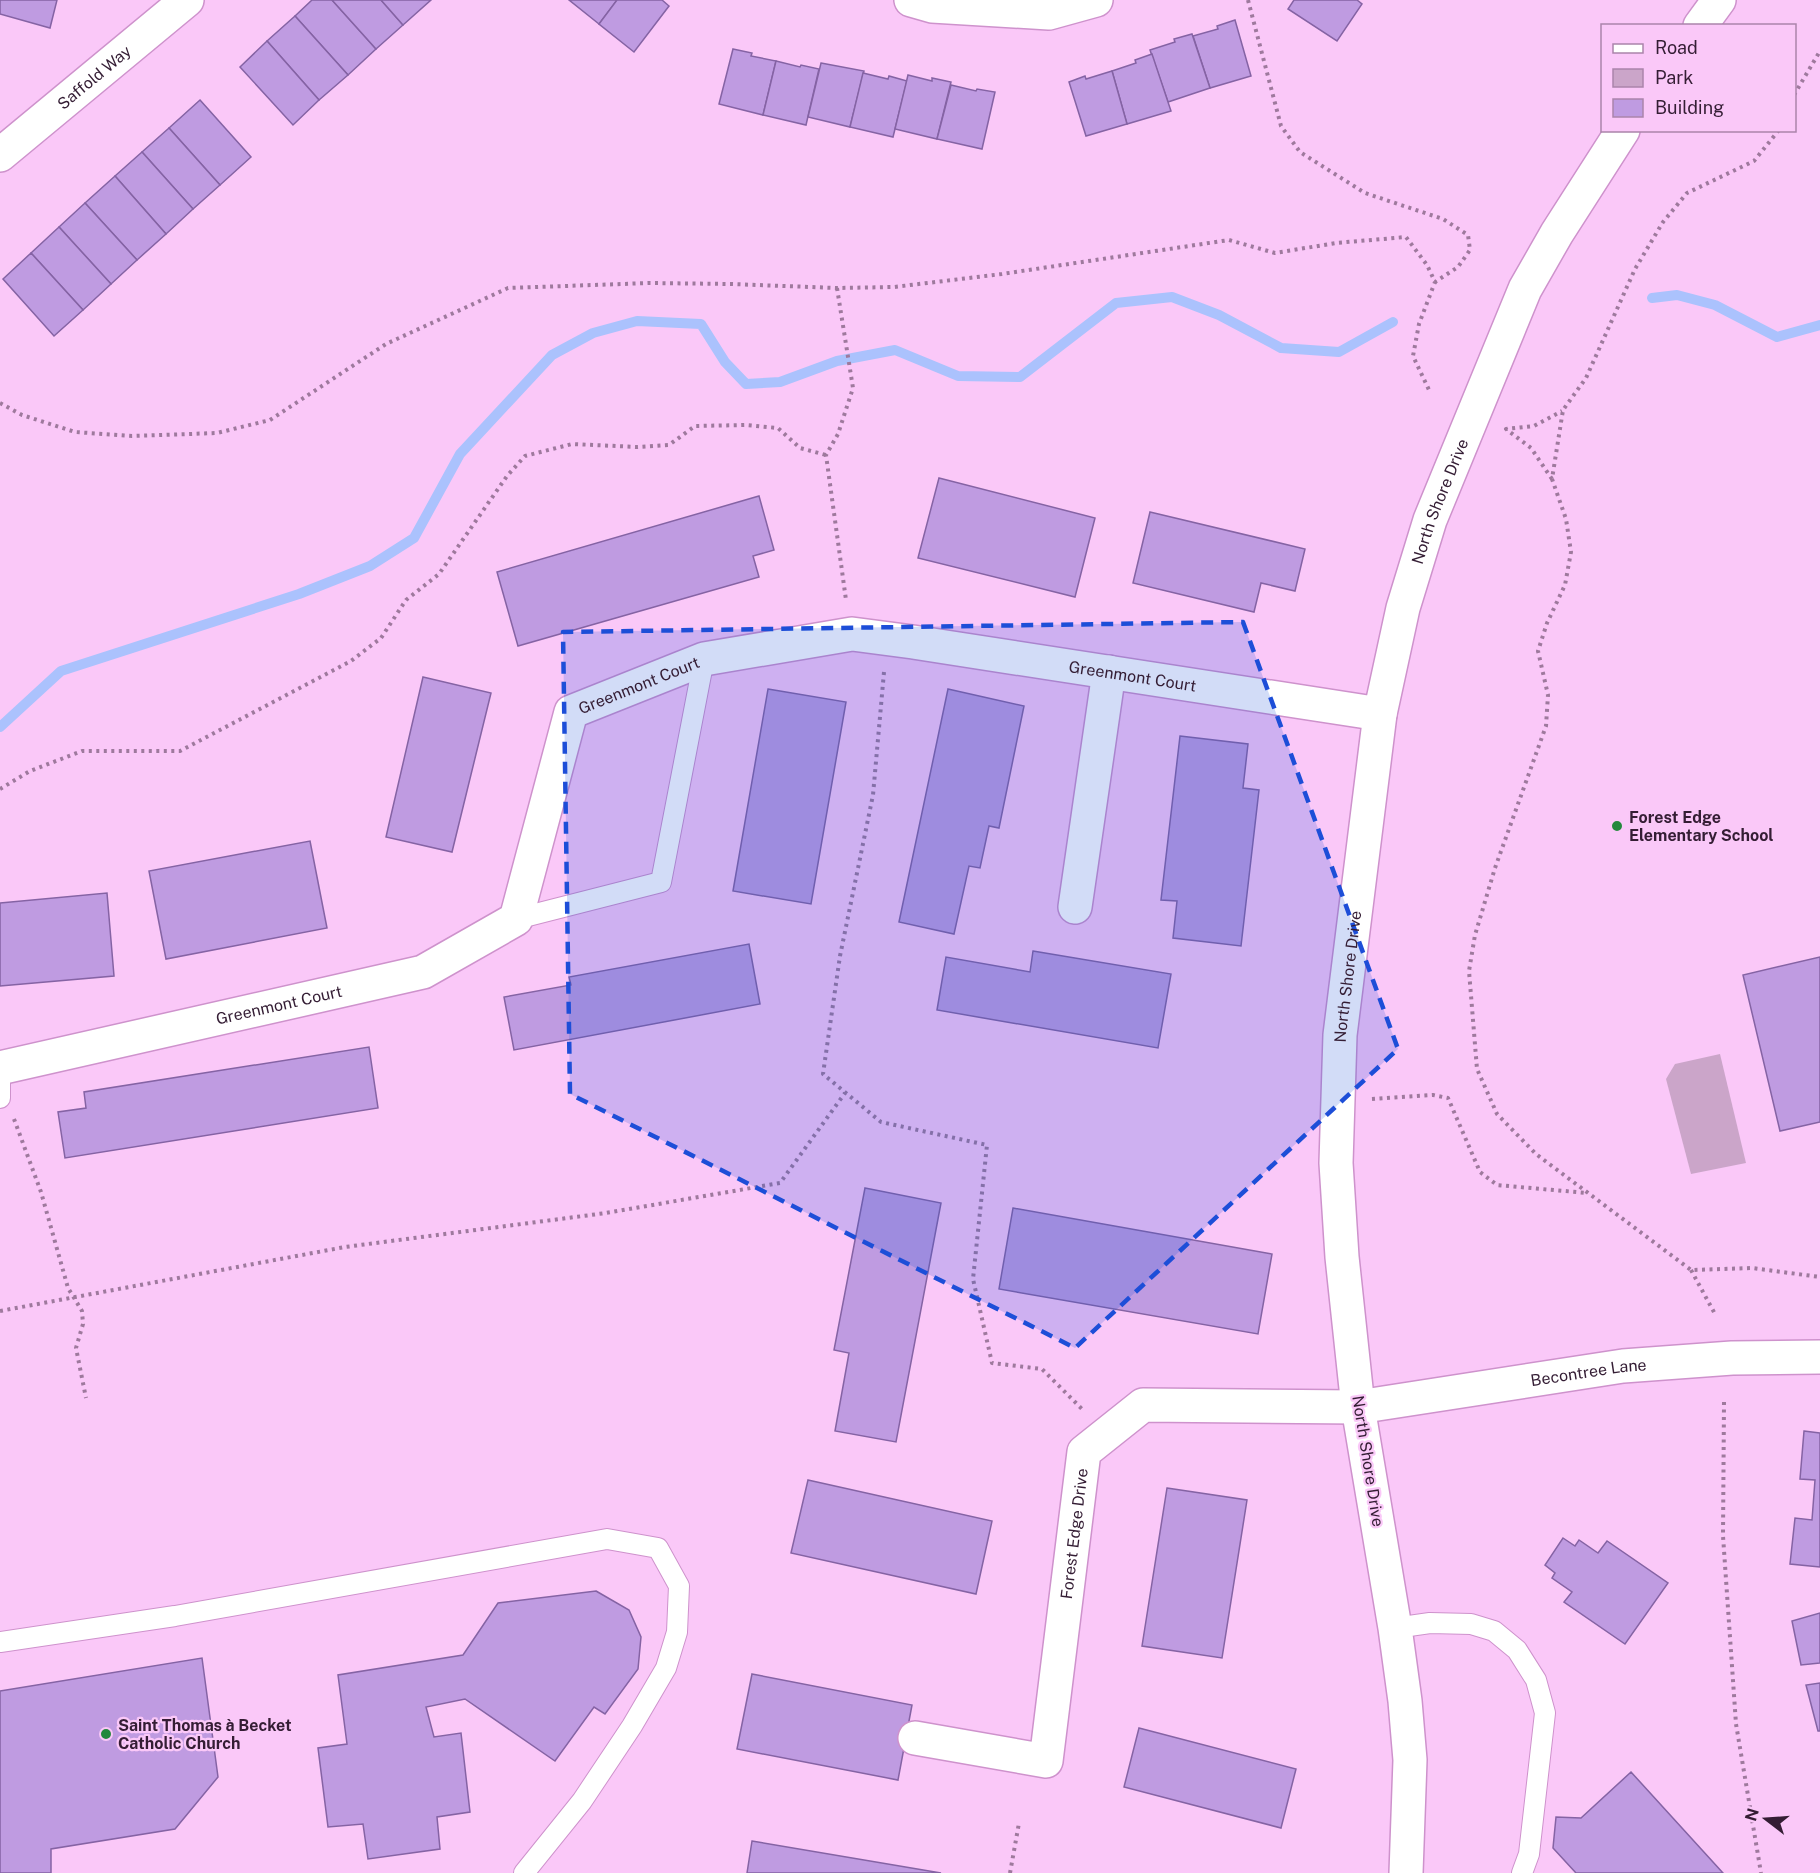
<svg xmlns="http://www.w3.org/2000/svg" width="1820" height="1873" viewBox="0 0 1820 1873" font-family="'Public Sans',sans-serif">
<rect width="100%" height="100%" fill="#fac8f8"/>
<path fill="#cba5c9" d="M1720,1054L1746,1163L1691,1174L1666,1079L1675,1064Z"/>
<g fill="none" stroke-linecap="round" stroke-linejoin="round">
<g stroke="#abc2fd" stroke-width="10">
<path d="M1652,298L1677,295L1715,305L1777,337L1820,325"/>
<path d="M0,727L61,671L299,594L370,566L414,538L460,454L552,355L593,333L637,321L701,324L725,362L746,384L780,382L837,361L895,350L958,376L1020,377L1116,303L1172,297L1219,315L1281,348L1339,352L1393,322"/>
</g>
</g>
<g fill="#bf9be1" stroke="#8563a4" stroke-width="1.5">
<path d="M0,0H57L50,28L0,14Z"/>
<path d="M312,0H332L376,49L348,75L295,16Z"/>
<path d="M332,0H381L403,25L376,49Z"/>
<path d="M381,0H431L403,25Z"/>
<path d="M569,0H617L599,24Z"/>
<path d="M617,0H662L669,6L634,52L599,24Z"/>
<path d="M1294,0H1357L1362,4L1337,41L1288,9Z"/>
<path d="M295,16L348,75L319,100L267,41Z"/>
<path d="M1235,20L1251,76L1210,88L1193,36L1218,29L1217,26Z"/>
<path d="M1192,34L1210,88L1168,102L1150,50L1175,42L1174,39Z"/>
<path d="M267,41L319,100L293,125L240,67Z"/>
<path d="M733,49L752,53L751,56L776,61L763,115L719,104Z"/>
<path d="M1152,54L1171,111L1127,124L1112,71L1136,63L1135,60Z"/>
<path d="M776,61L800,67L801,65L819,69L806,125L763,115Z"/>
<path d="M821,63L864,71L850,127L808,117Z"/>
<path d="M1112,71L1127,124L1086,136L1069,82L1085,76L1086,79Z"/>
<path d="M863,73L888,79L889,76L907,81L893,137L850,127Z"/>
<path d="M908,75L932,81V78L951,82L937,139L895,129Z"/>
<path d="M951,85L976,91L977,89L995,92L982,149L937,139Z"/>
<path d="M200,100L251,157L220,185L169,128Z"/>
<path d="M169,128L220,185L193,209L142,152Z"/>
<path d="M142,152L193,209L166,234L115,176Z"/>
<path d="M115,176L166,234L137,260L85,203Z"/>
<path d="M85,203L137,260L111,284L59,227Z"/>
<path d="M59,227L111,284L83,310L31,253Z"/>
<path d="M31,253L83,310L54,336L3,279Z"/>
<path d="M939,478L1095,518L1075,597L918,558Z"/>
<path d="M759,496L774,550L753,556L759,577L518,646L497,572Z"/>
<path d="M1150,512L1305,549L1295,591L1261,583L1254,612L1133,583Z"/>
<path d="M423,677L491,693L452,852L386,837Z"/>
<path d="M768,689L846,702L811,904L733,891Z"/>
<path d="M948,689L1024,706L999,828L989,826L980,868L969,866L954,934L899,922Z"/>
<path d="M1180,736L1248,744L1243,788L1259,790L1241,946L1173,938L1177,901L1161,900Z"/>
<path d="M310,841L327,928L166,959L149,871Z"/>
<path d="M107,893L114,976L0,986V903Z"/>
<path d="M749,944L760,1004L514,1050L504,997L571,985L569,977Z"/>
<path d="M1033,951L1171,974L1158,1048L937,1010L946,957L1030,972Z"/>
<path d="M1820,957V1122L1780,1131L1743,975Z"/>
<path d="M369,1047L378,1108L65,1158L58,1112L86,1108L84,1092Z"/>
<path d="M865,1188L941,1203L896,1442L835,1431L849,1353L834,1350Z"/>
<path d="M1013,1208L1272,1254L1258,1334L999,1289Z"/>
<path d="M1804,1431L1820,1433V1567L1790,1564L1795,1518L1812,1520L1815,1480L1800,1479Z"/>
<path d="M808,1480L992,1521L976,1594L791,1553Z"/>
<path d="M1167,1488L1247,1500L1222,1658L1142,1646Z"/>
<path d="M1563,1538L1575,1546L1579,1540L1598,1553L1607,1541L1668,1583L1625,1644L1564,1602L1572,1592L1552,1578L1555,1573L1545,1565Z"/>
<path d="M596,1591L629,1610L641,1637L638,1669L605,1714L594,1707L555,1761L465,1699L426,1707L434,1737L461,1733L470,1812L437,1817L440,1849L368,1859L363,1824L328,1827L318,1748L347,1744L338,1675L463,1655L498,1603Z"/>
<path d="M1820,1613V1663L1801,1665L1792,1621Z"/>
<path d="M202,1658L218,1777L175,1829L51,1849V1873H0V1691Z"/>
<path d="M752,1674L912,1705L898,1780L737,1749Z"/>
<path d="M1820,1683V1731H1818L1806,1685Z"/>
<path d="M1139,1728L1296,1769L1281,1828L1124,1787Z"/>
<path d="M1631,1772L1723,1873H1576L1553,1848L1556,1817L1581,1818Z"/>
<path d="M752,1841L941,1873H747Z"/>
</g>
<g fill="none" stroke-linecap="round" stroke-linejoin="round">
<defs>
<g id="lane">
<path d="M516,919L661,882L704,659"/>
<path d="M0,1079V1098"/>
<path d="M1395,1628L1430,1623L1471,1624L1494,1631L1517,1650L1536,1680L1545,1713L1529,1854L1522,1873"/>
<path d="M0,1642L175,1616L607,1539L658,1548L679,1586L677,1632L666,1668L632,1726L582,1801L524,1873"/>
</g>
<g id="street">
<path d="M911,0L932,6L1049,13L1096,0"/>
<path d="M1700,26L1719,0"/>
<path id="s1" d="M0,155L187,0"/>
<path d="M1075,907L1109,672"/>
<path id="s2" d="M0,1068L423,972L516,919L571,712L704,659L852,634L913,642L1380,714"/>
<path id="s3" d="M915,1738L1046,1761L1084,1452L1143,1405L1358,1407L1623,1366L1732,1358L1820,1357"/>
<path id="s4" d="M1406,1873L1410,1760L1405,1701L1395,1628L1358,1407L1342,1257L1336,1163L1340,1035L1380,714L1403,608L1430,520L1525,289L1557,233L1623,130"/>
</g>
</defs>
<use href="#lane" stroke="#ce92cc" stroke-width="22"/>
<use href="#street" stroke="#ce92cc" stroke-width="36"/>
<g stroke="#9e799d" stroke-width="4" stroke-dasharray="3 4.5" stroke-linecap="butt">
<path d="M1248,0L1281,126L1300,152L1365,193L1443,219L1468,235L1470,250L1458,267L1435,282"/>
<path d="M1794,95L1820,51"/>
<path d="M1779,130L1754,161L1687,193L1663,222L1635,269L1586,378L1563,410L1552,479L1566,519L1571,552L1565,585L1547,623L1538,651L1548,695L1546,726L1495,868L1475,935L1469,971L1477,1069L1497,1114L1536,1154L1691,1270L1752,1268L1820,1277"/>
<path d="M837,288L853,388L838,434L826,455L846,600"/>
<path d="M0,403L22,415L75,432L132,436L217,433L270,420L386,344L508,288L650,283L731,284L837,288L894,287L1002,274L1229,240L1275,253L1336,243L1406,237L1427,265L1435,282L1419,324L1413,356L1429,390"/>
<path d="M1552,479L1531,448L1506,429L1534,426L1562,411"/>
<path d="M884,672L873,795L840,956L823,1074L881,1122L987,1145L973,1279L992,1363L1042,1369L1082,1409"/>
<path d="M0,789L30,771L82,751H180L351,661L381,638L406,600L439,574L507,476L525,456L572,444L637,447L669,445L695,426L745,425L778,428L800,448L826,455"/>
<path d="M1372,1099L1433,1095L1448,1098L1480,1172L1497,1185L1587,1193"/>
<path d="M14,1119L41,1192L68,1288L82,1311L83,1324L76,1348L86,1398"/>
<path d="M1691,1270L1715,1314"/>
<path d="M0,1311L345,1247L606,1213L780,1183L845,1093"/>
<path d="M1724,1402L1723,1536L1736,1724L1761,1873"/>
<path d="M1010,1873L1019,1823"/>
</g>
<use href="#lane" stroke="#fff" stroke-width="20"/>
<use href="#street" stroke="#fff" stroke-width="33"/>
</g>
<path fill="#1d4ed8" fill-opacity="0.2" stroke="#1d4ed8" stroke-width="4.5" stroke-dasharray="12 8" stroke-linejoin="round" d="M1243,622L1398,1049L1075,1348L570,1094L563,632Z"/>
<g fill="#23883c" stroke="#fac8f8" stroke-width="2">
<circle cx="1617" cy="826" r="6"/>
<circle cx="106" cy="1734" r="6"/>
</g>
<g text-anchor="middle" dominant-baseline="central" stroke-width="4.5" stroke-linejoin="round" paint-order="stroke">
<g font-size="16" fill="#341d34" stroke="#fac8f8">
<text stroke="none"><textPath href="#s1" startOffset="122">Saffold Way</textPath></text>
<text stroke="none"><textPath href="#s4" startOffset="1388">North Shore Drive</textPath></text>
<text stroke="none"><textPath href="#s2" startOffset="1332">Greenmont Court</textPath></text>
<text stroke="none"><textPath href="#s2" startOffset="828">Greenmont Court</textPath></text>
<text stroke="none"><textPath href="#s4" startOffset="902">North Shore Drive</textPath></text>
<text stroke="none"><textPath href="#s2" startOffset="286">Greenmont Court</textPath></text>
<text stroke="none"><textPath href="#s3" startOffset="968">Becontree Lane</textPath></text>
<text transform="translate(1368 1461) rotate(81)">North Shore Drive</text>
<text stroke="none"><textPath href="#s3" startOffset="362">Forest Edge Drive</textPath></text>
</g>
<g font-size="16" font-weight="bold" fill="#341d34" stroke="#fac8f8" text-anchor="start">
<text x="1629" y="817">Forest Edge<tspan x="1629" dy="18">Elementary School</tspan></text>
<text x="118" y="1725">Saint Thomas à Becket<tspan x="118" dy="18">Catholic Church</tspan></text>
</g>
</g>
<rect x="1601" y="24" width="195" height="108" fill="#fac8f8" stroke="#ab84aa" stroke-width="1.5"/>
<rect x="1613" y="44" width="30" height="9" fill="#ffffff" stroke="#ab84aa" stroke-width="1.5"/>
<text x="1655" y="54" font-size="18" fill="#341d34">Road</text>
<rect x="1613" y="69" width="30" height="18" fill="#cba5c9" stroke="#ab84aa" stroke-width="1.5"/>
<text x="1655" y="84" font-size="18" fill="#341d34">Park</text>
<rect x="1613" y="99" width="30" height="18" fill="#bf9be1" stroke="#ab84aa" stroke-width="1.5"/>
<text x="1655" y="114" font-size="18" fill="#341d34">Building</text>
<g transform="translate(1766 1819) rotate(287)" stroke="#fac8f8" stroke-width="4.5" paint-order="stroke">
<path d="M0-4.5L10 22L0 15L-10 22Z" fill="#341d34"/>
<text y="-9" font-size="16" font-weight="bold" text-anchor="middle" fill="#341d34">N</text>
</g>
</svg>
